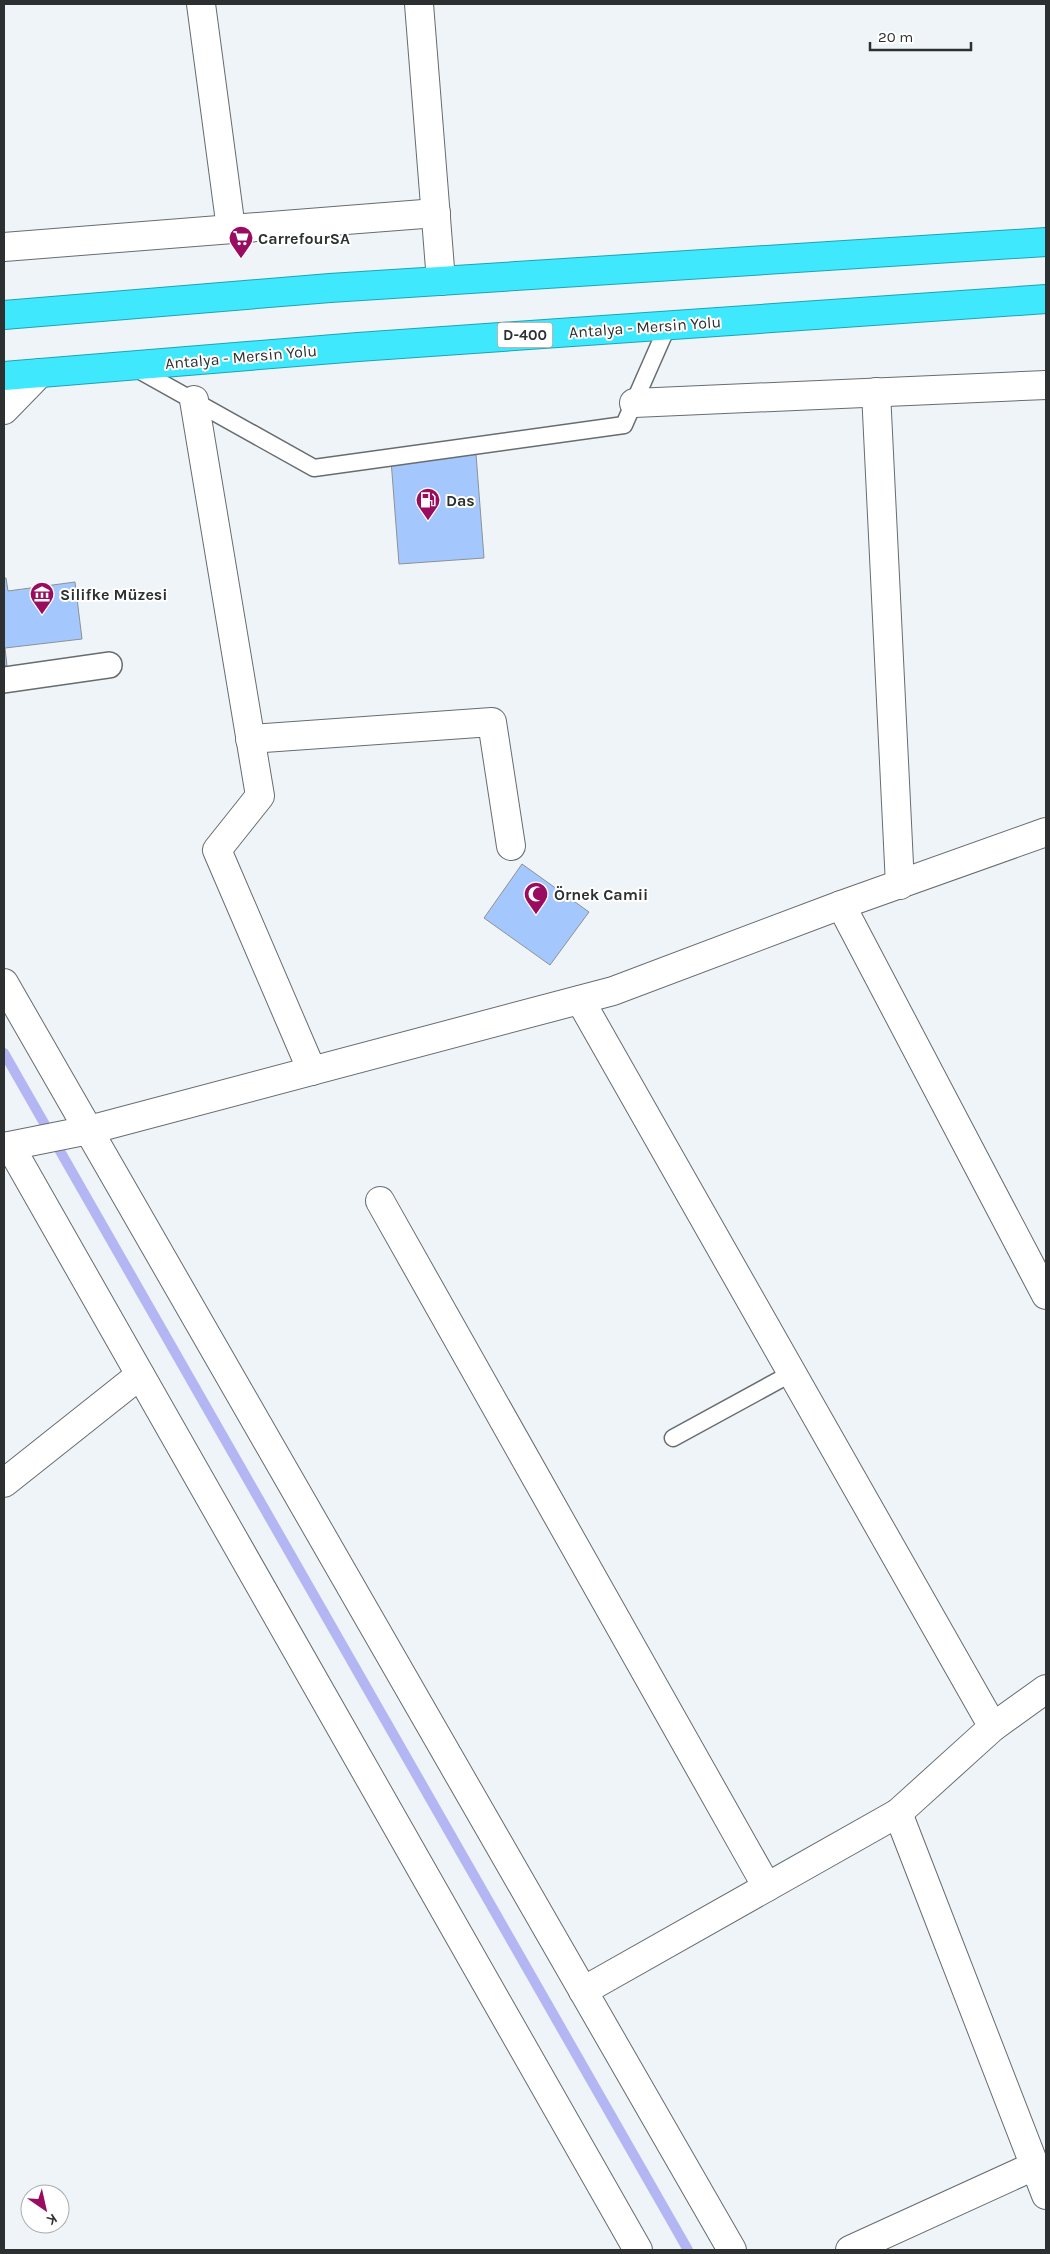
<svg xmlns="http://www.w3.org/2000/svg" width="1050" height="2254" viewBox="0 0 1050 2254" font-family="Karla,sans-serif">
<rect width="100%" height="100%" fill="#eff4f8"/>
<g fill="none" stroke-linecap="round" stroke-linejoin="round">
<path stroke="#b3b6f2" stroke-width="10" d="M4,1053L688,2250"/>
</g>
<g fill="#a4c8fd" stroke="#8e9195">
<path d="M476,454L484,558L399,564L391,460Z"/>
<path d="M4,578H6L8,591L75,582L82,639L5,648L7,666H4Z"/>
<path d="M522,864L589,912L550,965L484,918Z"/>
</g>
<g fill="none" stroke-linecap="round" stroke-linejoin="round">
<defs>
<g id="service">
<path d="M135,368L314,468L624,425L668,325"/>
<path d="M673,1438L792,1373"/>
</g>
<path id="pedestrian" d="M4,680L109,665"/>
<g id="minor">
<path d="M201,4L231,229"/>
<path d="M419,4L441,281"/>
<path d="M4,247L436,213"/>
<path d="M876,392L900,885"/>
<path d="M194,400L260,796L217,850L312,1071"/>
<path d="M634,403L1046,385"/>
<path d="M4,410L40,373"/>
<path d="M250,739L492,722L511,846"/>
<path d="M841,905L1046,1295"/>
<path d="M4,983L732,2250"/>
<path d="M580,1000L993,1727"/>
<path d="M10,1146L638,2250"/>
<path d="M380,1201L767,1887"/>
<path d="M4,1483L140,1375"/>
<path d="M898,1813L1046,2195"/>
<path d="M583,1991L898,1813L993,1727L1046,1689"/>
<path d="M850,2250L1034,2166"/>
</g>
<path id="tertiary" d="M4,1147L89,1130L613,991L841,905L1046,832"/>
<g id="trunk">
<path d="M4,315L330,288L1046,242"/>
<path d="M4,376L358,347L1046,299"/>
</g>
</defs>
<use href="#service" stroke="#676c6f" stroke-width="19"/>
<use href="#pedestrian" stroke="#676c6f" stroke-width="28"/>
<use href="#minor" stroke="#676c6f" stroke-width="30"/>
<use href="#tertiary" stroke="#676c6f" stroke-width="30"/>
<use href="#trunk" stroke="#1ba4b6" stroke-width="30"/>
<use href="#service" stroke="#fff" stroke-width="16"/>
<use href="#pedestrian" stroke="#fff" stroke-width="25"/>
<use href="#minor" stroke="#fff" stroke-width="28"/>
<use href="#tertiary" stroke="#fff" stroke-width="28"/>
<use href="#trunk" stroke="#40e8fe" stroke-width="28"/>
</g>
<defs>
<symbol id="supermarket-pin" viewBox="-11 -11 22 30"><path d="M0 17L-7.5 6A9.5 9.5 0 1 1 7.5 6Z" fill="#990c5f" stroke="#fff"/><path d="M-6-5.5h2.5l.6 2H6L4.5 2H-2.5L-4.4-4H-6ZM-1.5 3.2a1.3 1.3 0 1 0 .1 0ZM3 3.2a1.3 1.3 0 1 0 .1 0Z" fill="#fff"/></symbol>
<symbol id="fuel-pin" viewBox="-11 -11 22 30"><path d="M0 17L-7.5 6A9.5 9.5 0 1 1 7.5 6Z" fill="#990c5f" stroke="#fff"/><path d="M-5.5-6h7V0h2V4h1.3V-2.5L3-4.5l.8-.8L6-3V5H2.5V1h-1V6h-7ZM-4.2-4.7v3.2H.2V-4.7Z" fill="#fff"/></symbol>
<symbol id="museum-pin" viewBox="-11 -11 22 30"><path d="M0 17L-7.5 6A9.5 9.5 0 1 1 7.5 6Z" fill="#990c5f" stroke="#fff"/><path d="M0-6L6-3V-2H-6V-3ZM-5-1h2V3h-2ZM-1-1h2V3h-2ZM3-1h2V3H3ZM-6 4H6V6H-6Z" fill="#fff"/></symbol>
<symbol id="mosque-pin" viewBox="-11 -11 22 30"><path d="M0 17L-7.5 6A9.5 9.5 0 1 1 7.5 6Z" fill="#990c5f" stroke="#fff"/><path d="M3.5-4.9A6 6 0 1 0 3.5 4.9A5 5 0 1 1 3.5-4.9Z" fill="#fff"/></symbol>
</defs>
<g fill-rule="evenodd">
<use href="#supermarket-pin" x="227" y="224" width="28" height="38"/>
<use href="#fuel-pin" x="414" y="486" width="28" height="38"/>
<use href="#museum-pin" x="28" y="580" width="28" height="38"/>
<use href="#mosque-pin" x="522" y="880" width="28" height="38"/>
</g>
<g text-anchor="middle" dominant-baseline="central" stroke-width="4" stroke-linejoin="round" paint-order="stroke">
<rect fill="#fff" stroke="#6c6e6f" stroke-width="1" x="497.5" y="322.5" width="55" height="25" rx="4"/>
<g font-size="15" font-weight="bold" fill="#2d3031">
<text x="525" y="335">D-400</text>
</g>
<g font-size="16" font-weight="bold" fill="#2d3031" stroke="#fff" text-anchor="start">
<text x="258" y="238">CarrefourSA</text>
<text x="446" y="500">Das</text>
<text x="60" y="594">Silifke Müzesi</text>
<text x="554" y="894">Örnek Camii</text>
</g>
<g font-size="16" fill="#2d3031" stroke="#fff">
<text transform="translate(645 327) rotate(-4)">Antalya - Mersin Yolu</text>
<text transform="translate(241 357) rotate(-5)">Antalya - Mersin Yolu</text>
</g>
</g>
<rect width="1050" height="2254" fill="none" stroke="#2d3031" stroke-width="10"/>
<g transform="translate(45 2209) rotate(146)"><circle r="24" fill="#ffffff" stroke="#abacad"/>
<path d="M0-4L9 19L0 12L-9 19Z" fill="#990c5f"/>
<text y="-8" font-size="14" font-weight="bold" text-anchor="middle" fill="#2d3031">K</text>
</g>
<path d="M870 42v8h101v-8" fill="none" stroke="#2d3031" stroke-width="2.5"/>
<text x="878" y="42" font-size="15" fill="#2d3031" stroke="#ffffff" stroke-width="4" paint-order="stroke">20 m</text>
</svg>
